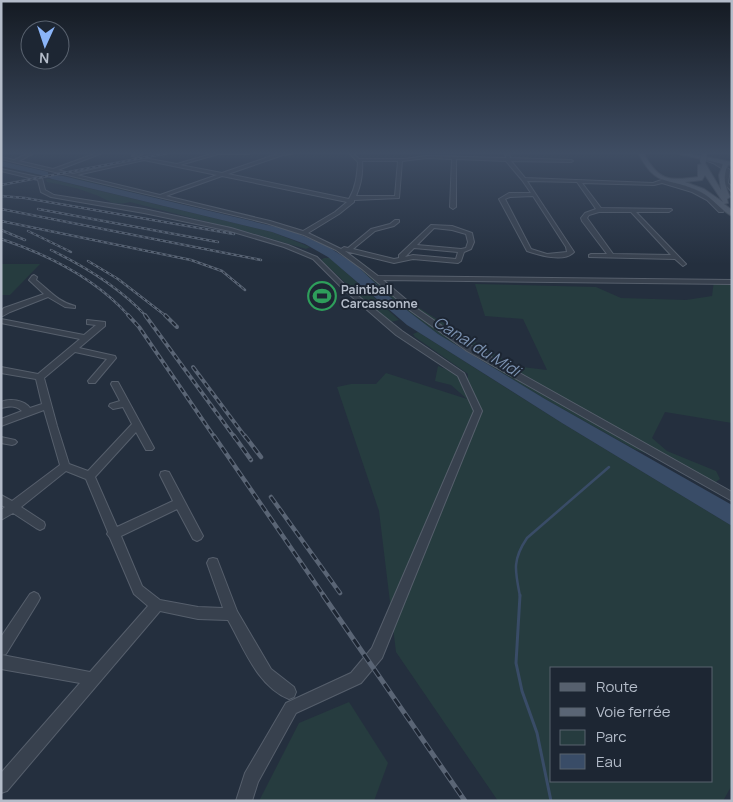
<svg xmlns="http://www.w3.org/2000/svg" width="733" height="802" viewBox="0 0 733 802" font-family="Manrope,sans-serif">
<rect width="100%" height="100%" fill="#242f3e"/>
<g fill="#263c3f" fill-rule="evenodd">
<path d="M72,176L262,222L72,178Z"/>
<path d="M46,179H50L272,232L310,247L306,249L255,234L130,202C110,207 109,199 93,194C78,188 63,185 47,182Z"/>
<path d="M324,258H330L399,320L391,322L367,303L321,260Z"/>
<path d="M1,264H40L10,295H1Z"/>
<path d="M355,264H364L400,295L427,313L514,366L547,370L523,319L485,316L475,284L596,287L621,298L686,300L712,296L714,280L732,281V423L665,412L652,438L667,451L716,471L720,479L710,486L665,460L634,449L545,399L438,334L390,297Z"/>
<path d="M418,332L562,423L732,526V785L723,801H498L396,652L379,511L337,387L351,384H376L386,373L467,399L451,385L435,381L438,366L468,378V374L415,337L413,334ZM552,668H712V781H552Z"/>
<path d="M349,702L388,763L374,801H259L299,723Z"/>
</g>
<path fill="#394c67" d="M1,161L48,172V174L63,176L289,230L327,246L355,264L390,297L438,334L545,399L732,505V526L562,423L407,325L328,257L305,244L272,232L52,179C46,175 12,169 1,166Z"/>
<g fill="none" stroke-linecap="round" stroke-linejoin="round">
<path stroke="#394c67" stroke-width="2.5" d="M520,596C515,571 512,560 527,538L609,467"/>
<path stroke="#394c67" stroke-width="3" d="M520,595L516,663L522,691L537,733L551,801"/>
<defs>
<g id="minor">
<path d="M31,152H36L19,161L53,169L100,152H105L58,170L73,174L144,158L177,164L218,152H251L249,154H218L180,165L222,173L280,153L298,152L296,153L283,155L228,174L349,199C356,187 357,176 358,162L348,152H352L359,159H404L427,156L506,158L505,152H509L510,158L571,160L573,161L571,162L511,161L525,178L653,183L667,178L669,179L667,181C689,186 709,193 724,211L723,212H719L707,200L692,192L662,183L654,185L582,183L601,208L671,209L672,210L669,212H636L685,263L686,264L683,266L675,259L589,257V255L591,254H607L582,221L581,218L585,213L596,209L577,182L527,181L574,252C564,263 539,255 527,251L499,199L509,193H531L522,180L506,161L456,159V207L453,209L450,207L452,159L427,158L402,161L399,198L354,200V202L339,214L308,233L341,249L344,247L348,248L371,229L390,224L395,220H399V222L394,226L375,231L353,249L394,259L399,258V255L431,225L452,226L472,233L474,242L471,249L464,252L461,261L458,263L413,259L394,263L345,251L378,276L732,280V284L383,280L416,308L473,347L732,492V501L467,351L411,311L362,269L336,250L304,235L266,223L1,159V157L14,160ZM144,160L217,175L160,195L77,175ZM362,161H398L395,196H356C361,185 363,173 362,161ZM222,176L347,202L335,212L303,231L270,221L166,196ZM533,196L566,247L567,252L547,254L531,249L505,199L510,197ZM599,212H631L671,255L613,254L587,218L589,215ZM434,228L452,230L466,234L468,242L466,248L461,249L417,245ZM414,248L458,252L456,259L413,255L405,257Z"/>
<path d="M142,152H147L136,157L132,156Z"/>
<path d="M705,158L717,161L730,170L728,183L732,187V192L724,183L726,171L713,163L705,160Z"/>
<path d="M1,169L42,178L45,190L54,195L144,209L231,228L288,245L317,257L347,287L402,331L464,373L482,411L382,658L361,683L296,713L258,782L252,801H236L245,773L286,703L351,673L372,648L474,411L458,376L396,335L343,289L313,259L284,247L230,231L144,213L51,197L41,192L38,180L1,171Z"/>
<path d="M34,275L37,277L36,280C49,290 58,302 75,306V308L65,307L48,297L10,312L1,317V311L4,308L44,294L29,280L32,276Z"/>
<path d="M1,319L84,335L96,325L87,324V320L105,322V326L79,348L115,356L116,358L95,383H89L88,381L107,359L75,352L44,378L57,426L69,464L88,471L132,424L123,407L113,409L109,406L110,404L120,401L111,384L112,382H118L154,448L152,450H146L136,432L95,477L117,527L173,501L160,475L161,472L165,471L169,472L203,536L201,539L197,541L193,539L177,509L121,536L142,586L160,600L198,607L223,608L207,563L209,559L213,558L217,559L237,611L271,669L294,687L296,692L294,697L289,699C257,686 244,648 228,620L198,619L160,611L7,791L1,793V773L80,683L1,669V637L30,594L34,592L38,594L40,598L38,602L6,654L2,655L90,672L148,606L134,594L110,538L107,534L108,532L86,479L66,471L21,507L44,522L45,525L44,528L40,530L36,528L13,513L1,520V510L5,507L1,505V495L12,501L60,465L44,410L1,426V419L22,411C16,405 9,406 1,408V402C10,398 24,400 30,408L42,404L36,379L1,373V367L38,374L80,339L1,323Z"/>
<path d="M1,437L15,440L17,442L15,444L12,445L1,443Z"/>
</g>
<path id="major" d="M638,152H643C658,181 668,181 698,177V165L705,163L721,190L719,175L723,164L671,152H680L732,162V166L728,165C722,176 725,186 730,197L727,199L728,203L724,204L732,210V216C720,210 713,198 701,192C670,176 656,190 638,152ZM705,175L723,202L704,189L685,182L702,180Z"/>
</defs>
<use href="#minor" stroke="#565f6c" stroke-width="2"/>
<use href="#major" stroke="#414a57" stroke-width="2"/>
<use href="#minor" fill="#38414e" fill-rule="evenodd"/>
<use href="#major" fill="#56606e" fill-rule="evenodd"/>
<defs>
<g id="rail-far3">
<path d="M1,185L173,152"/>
<path d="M1,196L25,198L234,234"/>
<path d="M1,209L261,260"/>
<path d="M38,209L218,242"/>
<path d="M1,221L191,260L222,271L245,290"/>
<path d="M1,230L25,240"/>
<path d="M28,231L71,252"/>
<path d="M1,239C49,255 95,278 129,316"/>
<path d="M51,250C86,267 119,287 146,316"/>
<path d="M88,261L118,279L166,316"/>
</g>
<g id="rail-far2">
<path d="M128,315L139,327L215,438"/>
<path d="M145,315L235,438"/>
<path d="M165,315L177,327"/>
<path d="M193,367L246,438"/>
</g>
<g id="rail-far1">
<path d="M214,436L324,596"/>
<path d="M234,436L251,460"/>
<path d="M245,436L261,457"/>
<path d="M271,497L340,593"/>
</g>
<path id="rail" d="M323,595L465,801"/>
</defs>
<use href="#rail-far3" stroke="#5a6575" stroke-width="2.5"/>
<use href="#rail-far2" stroke="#5a6575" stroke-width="4"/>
<use href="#rail-far1" stroke="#5a6575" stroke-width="4.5"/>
<use href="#rail" stroke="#5a6575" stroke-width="5"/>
<use href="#rail-far3" stroke="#1d2633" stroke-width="1" stroke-dasharray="3" stroke-linecap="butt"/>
<use href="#rail-far2" stroke="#1d2633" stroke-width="2" stroke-dasharray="5" stroke-linecap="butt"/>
<use href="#rail-far1" stroke="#1d2633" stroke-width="2.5" stroke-dasharray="7" stroke-linecap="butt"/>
<use href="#rail" stroke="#1d2633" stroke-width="3" stroke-dasharray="9" stroke-linecap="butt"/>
<defs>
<path id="major-bridge" d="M703,161L704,156"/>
</defs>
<use href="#major-bridge" stroke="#414a57" stroke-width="8" stroke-linecap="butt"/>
<use href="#major-bridge" stroke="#56606e" stroke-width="6"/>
</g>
<linearGradient id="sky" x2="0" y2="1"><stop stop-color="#141a22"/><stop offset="0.58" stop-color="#3f4d63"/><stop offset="1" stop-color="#3f4d63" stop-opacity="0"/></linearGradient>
<rect width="733" height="264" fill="url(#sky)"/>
<defs>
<symbol id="stadium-ring" viewBox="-11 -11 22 22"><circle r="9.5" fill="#1d2633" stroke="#2e9e5b" stroke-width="1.5"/><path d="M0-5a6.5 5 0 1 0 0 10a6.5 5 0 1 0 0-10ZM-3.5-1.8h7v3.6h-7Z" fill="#2e9e5b"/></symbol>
</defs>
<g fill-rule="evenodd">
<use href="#stadium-ring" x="306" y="280" width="32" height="32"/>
</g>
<g text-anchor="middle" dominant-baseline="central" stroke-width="4" stroke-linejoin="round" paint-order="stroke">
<g font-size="12" font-weight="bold" fill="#b4bcc9" stroke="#1d2633" text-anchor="start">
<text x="341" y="289">Paintball<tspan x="341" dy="14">Carcassonne</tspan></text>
</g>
<g font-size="16" font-style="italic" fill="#7c92b1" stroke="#1d2633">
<text transform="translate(477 346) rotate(32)">Canal du Midi</text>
</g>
</g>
<rect width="733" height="802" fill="none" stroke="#b4bcc9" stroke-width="5"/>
<rect x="550" y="667" width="162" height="115" fill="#1d2633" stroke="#59626f"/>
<rect x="560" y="683" width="25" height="8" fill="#56606e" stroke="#59626f"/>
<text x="596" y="692" font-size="15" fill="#b4bcc9">Route</text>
<rect x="560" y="708" width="25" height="8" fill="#5a6575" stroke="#59626f"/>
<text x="596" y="717" font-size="15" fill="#b4bcc9">Voie ferrée</text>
<rect x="560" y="730" width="25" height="15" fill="#263c3f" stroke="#59626f"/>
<text x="596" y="742" font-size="15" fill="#b4bcc9">Parc</text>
<rect x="560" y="754" width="25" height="15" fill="#394c67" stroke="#59626f"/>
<text x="596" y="767" font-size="15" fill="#b4bcc9">Eau</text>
<g transform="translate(45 45) rotate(183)"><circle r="24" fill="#1d2633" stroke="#59626f"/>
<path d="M0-4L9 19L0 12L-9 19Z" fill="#8ab4f8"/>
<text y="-8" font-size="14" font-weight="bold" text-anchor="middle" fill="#b4bcc9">N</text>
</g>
</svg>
